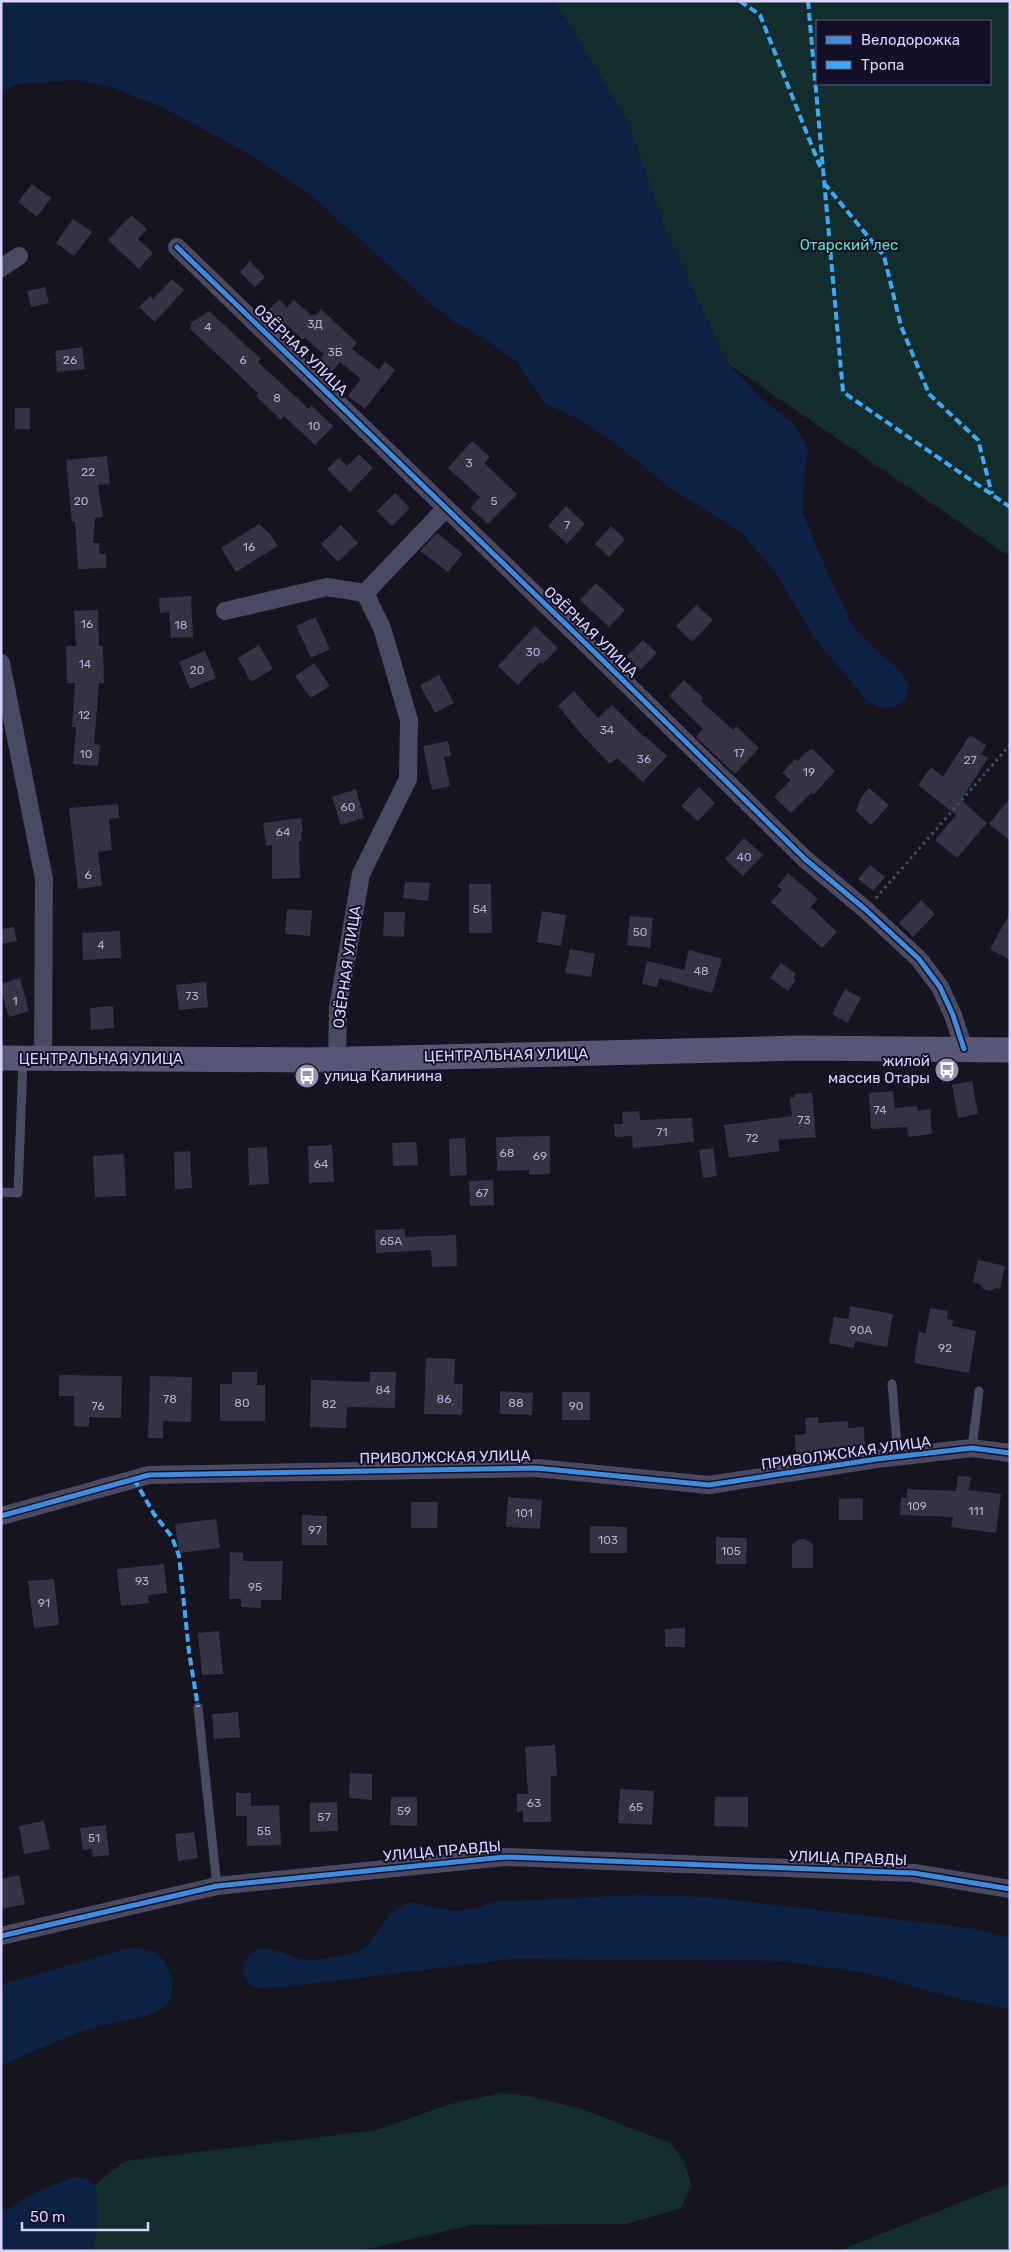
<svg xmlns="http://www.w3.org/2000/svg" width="1011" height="2252" viewBox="0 0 1011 2252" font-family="Rubik,sans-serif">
<rect width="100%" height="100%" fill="#161421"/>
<g fill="#132c2d" fill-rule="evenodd">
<path d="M555,1H1010V557L727,363L665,229L627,121ZM817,21H990V84H817Z"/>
<path d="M501,2093L528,2096L579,2108L670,2143L684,2160L691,2185L681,2208L626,2224L472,2225L359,2251H90C100,2224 100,2213 95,2185L125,2161L377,2130L450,2104Z"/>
<path d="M1010,2183V2251H838Z"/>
</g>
<g fill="#0d2144">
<path d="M1,1H555L627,121L665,229L727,363L761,398L794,424L808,449L804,477L802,511L830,579L854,628L875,650L898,668L909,685L905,700L894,707L882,708L868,702L814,637L776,573L742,533L669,487L606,436L576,418L546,404L515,360L485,339L453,321L429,302L309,193L242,150L164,108L111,87L76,80L18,84L1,91Z"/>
<path d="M638,1895L707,1897L936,1924L975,1929L1010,1938V2009L951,1997L866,1973L783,1961L512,1959L284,1987L259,1988L248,1984C243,1974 240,1966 248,1957C265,1937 289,1959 309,1960C323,1960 341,1956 355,1953C377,1947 382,1908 410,1903C415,1902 424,1906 429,1907C451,1911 470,1914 491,1902Z"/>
<path d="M129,1948C143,1948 154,1949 163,1960C174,1973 177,1998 162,2008C146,2020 119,2020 100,2026C67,2035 34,2052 1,2065V1985Z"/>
<path d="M74,2177L85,2178L95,2185C100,2213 100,2224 90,2251H1V2213L38,2191Z"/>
</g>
<g fill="#343243">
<path d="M32,184L51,198L37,217L18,202Z"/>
<path d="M131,215L147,229L138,239L153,253L139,269L108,240Z"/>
<path d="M73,219L92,232L74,256L56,243Z"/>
<path d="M250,261L265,277L255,287L240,272Z"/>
<path d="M172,279L184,290L155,322L139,307L150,296L153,299Z"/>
<path d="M45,287L49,303L31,307L27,291Z"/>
<path d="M279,300L287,307L294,300L312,316L313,314L315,316L321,309L357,343L352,349L379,370L385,362L395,370L365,409L348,396L361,379L340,362L330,374L317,363L324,354L305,338L303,340L285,323L279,328L265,313Z"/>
<path d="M209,311L261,359L258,362L309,409L312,406L333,426L315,445L284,416L281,420L256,396L258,393L190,329L192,322Z"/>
<path d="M82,347L85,369L57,372L55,351Z"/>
<rect x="15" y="408" width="15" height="21"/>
<path d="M472,441L490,457L484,463L517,494L488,524L470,508L480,497L448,468Z"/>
<path d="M359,454L373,468L350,492L327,469L339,458L347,466Z"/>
<path d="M107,456L110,484L98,485L103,517L95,518L93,543H99L100,554H106V568L78,569L75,522H72L66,460Z"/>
<path d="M395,493L410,508L392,526L377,511Z"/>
<path d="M566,506L585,524L567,544L548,526Z"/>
<path d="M259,524L270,534L278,546L236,572L221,548Z"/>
<path d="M341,525L358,543L338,562L321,544Z"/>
<path d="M611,526L625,539L609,557L595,544Z"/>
<path d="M437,533L463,554L448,572L420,551Z"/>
<path d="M596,583L625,610L609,627L580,600Z"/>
<path d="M191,596L193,637L171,638L169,612L160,613L159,598Z"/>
<path d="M696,605L713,620L692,642L676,626Z"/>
<path d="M98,610L99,646H103L104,683H99L94,744L100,745L98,766L73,764L76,727H72L75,683H67L66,646H76L74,611Z"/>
<path d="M315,617L330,649L311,658L296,626Z"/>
<path d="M535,626L558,648L543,664L540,662L518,685L498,666Z"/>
<path d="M643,640L657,653L640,670L627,656Z"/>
<path d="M259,645L273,669L251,682L238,658Z"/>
<path d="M205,651L216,678L190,689L179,662Z"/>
<path d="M314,663L330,686L311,698L295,676Z"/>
<path d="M439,675L454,703L435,713L420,685Z"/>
<path d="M684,680L703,698L701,701L733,730L736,726L759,748L735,774L696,737L703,729L669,696Z"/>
<path d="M574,691L598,718L612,705L644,737L645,736L667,756L643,782L617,758L610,764L582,735L558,706Z"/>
<path d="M970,735L986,745L981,754L988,758L961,800L987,823L957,858L935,840L956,815L918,785L931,767L943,777Z"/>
<path d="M448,741L451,756L444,757L450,786L432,790L423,746Z"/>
<path d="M812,749L835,771L814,794L812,792L791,813L774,797L791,780L782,773L795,759L798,761L806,752Z"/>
<path d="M699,787L715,803L698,821L681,806Z"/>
<path d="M869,788L889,805L871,825L856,811L862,796Z"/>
<path d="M356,789L364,818L341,825L332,797Z"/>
<path d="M1010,798V840L989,824Z"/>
<path d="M118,804L119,818L109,819L112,850L98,852L102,886L78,889L69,808Z"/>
<path d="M301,818L303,832H301L302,841H299L300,878L272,879V845L266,846L263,823Z"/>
<path d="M744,838L763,855L743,876L725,859Z"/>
<path d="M870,865L885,877L873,891L858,879Z"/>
<path d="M788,873L818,899L811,907L837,932L822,948L771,902L782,890L777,886Z"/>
<path d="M405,882L430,883L428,901L403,898Z"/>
<path d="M469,884H491L492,933H469Z"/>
<path d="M921,900L935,914L913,937L899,923Z"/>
<path d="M287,909L312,911L310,936L285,934Z"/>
<path d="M542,911L566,915L561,946L537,942Z"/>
<path d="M384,912H405L404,937L383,936Z"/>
<path d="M1010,913V960L990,949Z"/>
<path d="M630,916L653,918L650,948L627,945Z"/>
<path d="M14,927L17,941L1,944V929Z"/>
<path d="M120,931L121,958L83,960L82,933Z"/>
<path d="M570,949L595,954L591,977L565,973Z"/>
<path d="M689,950L722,959L712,993L659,978L657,987L642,984L647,961L684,970Z"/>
<path d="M781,963L796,974L793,978L796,980L788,991L770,978Z"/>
<path d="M20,978L29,1011L9,1017L1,991V984Z"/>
<path d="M206,982L208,1007L179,1010L176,985Z"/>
<path d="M845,989L861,998L847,1023L832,1014Z"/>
<path d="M113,1006L114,1028L91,1030L90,1008Z"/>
<path d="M972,1081L978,1114L958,1118L952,1085Z"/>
<path d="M893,1091L895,1108L917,1106L918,1111L930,1109L932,1134L908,1137L907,1127L871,1129L869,1093Z"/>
<path d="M812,1093L816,1137L778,1140L780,1151L729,1158L724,1125L792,1116L790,1098L795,1097V1094Z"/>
<path d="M639,1111L640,1120L692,1118L694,1142L633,1148L632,1136L615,1137L614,1124H623L622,1112Z"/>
<path d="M550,1136V1174L529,1175V1170L497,1171L496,1137Z"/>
<path d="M465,1138L467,1175L450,1176L449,1139Z"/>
<path d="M416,1142L418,1165L393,1166L392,1143Z"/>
<path d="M332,1145L334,1182L309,1183L308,1146Z"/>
<path d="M267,1147L269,1184L249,1185L248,1148Z"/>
<path d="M713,1148L717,1176L703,1178L699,1150Z"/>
<path d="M190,1151L192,1188L175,1189L174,1152Z"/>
<path d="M124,1154L126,1196L95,1197L93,1156Z"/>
<path d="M493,1180L494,1205L470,1206L469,1181Z"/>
<path d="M405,1229V1237L456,1235L457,1266L432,1267L431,1250L376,1253L375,1230Z"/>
<path d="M978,1260L1005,1266L1000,1289L996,1288L990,1291L983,1289L980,1284L973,1282Z"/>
<path d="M850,1306L893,1314L887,1347L855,1341L854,1348L829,1343L834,1317L848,1319Z"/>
<path d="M930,1308L948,1311L947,1319L953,1320L952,1326L976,1331L969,1373L914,1363L919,1332L926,1333Z"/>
<path d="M426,1358L455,1359L454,1384H463L462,1415L424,1414Z"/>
<path d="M232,1372H257V1385H265V1421H220V1384H232Z"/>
<path d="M370,1372H396L395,1408L347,1407L346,1428L310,1427L311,1380L370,1382Z"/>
<path d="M59,1375L122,1376L121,1418L89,1417V1427L74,1426V1396H59Z"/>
<path d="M150,1376L192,1377L191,1422L163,1421V1438H148Z"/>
<path d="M500,1391L533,1393L532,1415L500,1414Z"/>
<rect x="562" y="1392" width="28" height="28"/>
<path d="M818,1417V1423L848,1421V1428L864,1427L865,1447L820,1449V1457L796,1458L795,1435L806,1434L805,1418Z"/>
<path d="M958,1476L971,1477L969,1490L1001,1494L996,1533L951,1527L953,1517L900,1515L901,1498H907V1489L956,1491Z"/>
<path d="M508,1497L542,1500L540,1529L506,1527Z"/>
<path d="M863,1498V1520H839V1499Z"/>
<path d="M411,1502H438L437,1528H411Z"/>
<path d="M302,1515L327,1516V1545H302Z"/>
<path d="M216,1519L220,1548L179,1553L175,1524Z"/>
<path d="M590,1526L627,1527V1553H590Z"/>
<path d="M716,1537L747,1538L746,1564H716Z"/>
<path d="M800,1539H805L813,1545V1568H792V1544Z"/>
<path d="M230,1552L243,1553V1561H283L281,1600H261V1608L241,1607V1599H229Z"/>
<path d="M164,1564L167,1593L148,1595L149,1603L121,1606L117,1569Z"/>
<path d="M54,1579L59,1625L34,1628L28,1581Z"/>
<path d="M685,1628V1647H665V1629Z"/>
<path d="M219,1631L223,1674L202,1675L198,1633Z"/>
<path d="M238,1712L240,1737L214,1739L212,1714Z"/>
<path d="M555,1745L557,1776H551V1822H523V1811L517,1812V1794H528L525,1747Z"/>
<path d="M350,1773L372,1774V1800L349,1798Z"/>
<path d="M620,1789L654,1791L652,1825L618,1823Z"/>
<path d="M236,1793H251V1806L279,1805L281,1845L247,1846V1816H236Z"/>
<path d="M391,1797H417V1826L390,1825Z"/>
<path d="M715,1797H748V1827L714,1826Z"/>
<path d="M337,1802L338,1831L310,1832V1803Z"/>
<path d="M44,1821L50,1849L24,1854L19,1826Z"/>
<path d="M106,1825L109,1855L93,1857L92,1849L83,1850L80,1828Z"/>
<path d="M194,1832L198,1858L178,1861L175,1834Z"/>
<path d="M19,1875L25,1904L1,1909V1879Z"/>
</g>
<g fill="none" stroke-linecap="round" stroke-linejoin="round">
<path stroke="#44505f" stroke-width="3" stroke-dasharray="2.5 4" stroke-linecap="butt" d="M876,898L1010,745"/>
<g stroke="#4a4962" stroke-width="9">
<path d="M1,1192L18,1193L23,1060"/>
<path d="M892,1384L898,1457"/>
<path d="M972,1448L979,1391"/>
<path d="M198,1707L217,1886"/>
</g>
<g stroke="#4a4962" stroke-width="18">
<path d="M177,247L579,637L805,859L866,910L919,959L940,987L953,1015L964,1049"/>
<path d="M1,268L19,256"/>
<path d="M225,611L327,587L365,593"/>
<path d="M1,663L44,879L43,1059"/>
<path d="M337,1059L338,1008L361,874L408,779L409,720L382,628L365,593L446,508"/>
<path d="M1,1516L149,1475L536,1468L709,1485L877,1459L972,1448L1010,1453"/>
<path d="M1,1936L217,1886L505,1857L914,1873L1010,1889"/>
</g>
<path stroke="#575674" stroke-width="25" d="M1,1058L313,1060L800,1048L1010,1050"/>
<g stroke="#3fa9f5" stroke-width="4" stroke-dasharray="8 4" stroke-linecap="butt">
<path d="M740,1L760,15L821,169"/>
<path d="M808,1L843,392L1010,507"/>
<path d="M824,183L884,256L901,326L929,394L978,440L992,494"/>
<path d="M134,1479L154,1514L172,1537L179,1556L189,1652L198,1707"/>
</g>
<defs>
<g id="cycleway">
<path d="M177,247L579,637L805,859L866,910L919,959L940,987L953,1015L964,1049"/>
<path d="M1,1516L149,1475L536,1468L709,1485L877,1459L972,1448L1010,1453"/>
<path d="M1,1936L217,1886L505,1857L914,1873L1010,1889"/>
</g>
</defs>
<use href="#cycleway" stroke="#130f26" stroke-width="8"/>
<use href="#cycleway" stroke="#408adc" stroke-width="5"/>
</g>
<defs>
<symbol id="bus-disc" viewBox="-11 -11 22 22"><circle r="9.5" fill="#9591b1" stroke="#130f26"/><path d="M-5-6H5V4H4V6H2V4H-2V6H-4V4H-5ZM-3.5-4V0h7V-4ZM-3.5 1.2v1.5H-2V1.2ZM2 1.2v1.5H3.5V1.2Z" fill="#fff"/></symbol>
</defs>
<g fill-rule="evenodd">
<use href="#bus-disc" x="933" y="1056" width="28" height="28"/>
<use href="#bus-disc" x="293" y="1062" width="28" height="28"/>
</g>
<g text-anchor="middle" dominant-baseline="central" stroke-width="4" stroke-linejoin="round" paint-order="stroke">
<g font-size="12" fill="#b0acd0">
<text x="315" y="324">3Д</text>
<text x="208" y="327">4</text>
<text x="335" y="352">3Б</text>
<text x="70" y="360">26</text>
<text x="243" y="360">6</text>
<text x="277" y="398">8</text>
<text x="314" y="426">10</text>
<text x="469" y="463">3</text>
<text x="88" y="472">22</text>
<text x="81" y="501">20</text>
<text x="494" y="501">5</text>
<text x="567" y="525">7</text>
<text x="249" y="547">16</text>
<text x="87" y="624">16</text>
<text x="181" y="625">18</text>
<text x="533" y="652">30</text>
<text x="85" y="664">14</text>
<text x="197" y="670">20</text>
<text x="84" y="715">12</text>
<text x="607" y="730">34</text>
<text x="739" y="753">17</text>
<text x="86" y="754">10</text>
<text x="644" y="759">36</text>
<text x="970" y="760">27</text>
<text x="809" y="772">19</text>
<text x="348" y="807">60</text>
<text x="283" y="832">64</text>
<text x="744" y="857">40</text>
<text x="88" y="875">6</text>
<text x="480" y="909">54</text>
<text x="640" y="932">50</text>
<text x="101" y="945">4</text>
<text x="701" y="971">48</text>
<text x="192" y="996">73</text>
<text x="15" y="1001">1</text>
<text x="880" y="1110">74</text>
<text x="804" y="1120">73</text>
<text x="662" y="1132">71</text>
<text x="752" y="1138">72</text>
<text x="507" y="1153">68</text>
<text x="540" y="1156">69</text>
<text x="321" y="1164">64</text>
<text x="482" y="1193">67</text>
<text x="391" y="1241">65А</text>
<text x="861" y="1330">90А</text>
<text x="945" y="1348">92</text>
<text x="383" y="1390">84</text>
<text x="170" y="1399">78</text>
<text x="444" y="1399">86</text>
<text x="242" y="1403">80</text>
<text x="516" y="1403">88</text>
<text x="329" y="1404">82</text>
<text x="98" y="1406">76</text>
<text x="576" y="1406">90</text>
<text x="917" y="1506">109</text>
<text x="976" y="1511">111</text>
<text x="524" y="1513">101</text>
<text x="315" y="1530">97</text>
<text x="608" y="1540">103</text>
<text x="731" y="1551">105</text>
<text x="142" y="1581">93</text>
<text x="255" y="1587">95</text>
<text x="44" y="1603">91</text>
<text x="534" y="1803">63</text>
<text x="636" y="1807">65</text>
<text x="404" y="1811">59</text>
<text x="324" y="1817">57</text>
<text x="264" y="1831">55</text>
<text x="94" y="1838">51</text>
</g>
<g font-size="15" fill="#5fe0c0" stroke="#130f26">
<text x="849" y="245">Отарский лес</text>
</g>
<g font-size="15" fill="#d9d4ff" stroke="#130f26">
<text transform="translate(301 350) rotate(44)">ОЗЁРНАЯ УЛИЦА</text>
<text transform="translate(591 632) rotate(44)">ОЗЁРНАЯ УЛИЦА</text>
<text transform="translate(347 967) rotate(-82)">ОЗЁРНАЯ УЛИЦА</text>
<text transform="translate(506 1055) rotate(-1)">ЦЕНТРАЛЬНАЯ УЛИЦА</text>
<text x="101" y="1059">ЦЕНТРАЛЬНАЯ УЛИЦА</text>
<text transform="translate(846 1453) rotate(-8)">ПРИВОЛЖСКАЯ УЛИЦА</text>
<text transform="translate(445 1457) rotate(-1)">ПРИВОЛЖСКАЯ УЛИЦА</text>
<text transform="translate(442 1851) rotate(-5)">УЛИЦА ПРАВДЫ</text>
<text transform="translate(848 1858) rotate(2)">УЛИЦА ПРАВДЫ</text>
</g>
<g font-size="15" fill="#d9d4ff" stroke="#130f26" text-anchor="end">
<text x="930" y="1061">жилой<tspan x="930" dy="17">массив Отары</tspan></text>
<text x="324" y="1076" text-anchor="start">улица Калинина</text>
</g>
</g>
<rect width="1011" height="2252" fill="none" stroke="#d9d4ff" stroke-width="5"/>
<rect x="816" y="20" width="175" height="65" fill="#130f26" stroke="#625e7d"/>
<rect x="826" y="36" width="25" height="8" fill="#408adc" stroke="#625e7d"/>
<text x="861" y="45" font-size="15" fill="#d9d4ff">Велодорожка</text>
<rect x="826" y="61" width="25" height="8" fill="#3fa9f5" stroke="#625e7d"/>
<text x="861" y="70" font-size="15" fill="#d9d4ff">Тропа</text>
<path d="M22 2222v8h126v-8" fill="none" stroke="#d9d4ff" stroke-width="2.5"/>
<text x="30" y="2222" font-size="15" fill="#d9d4ff" stroke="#130f26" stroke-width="4" paint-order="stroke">50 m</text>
</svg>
